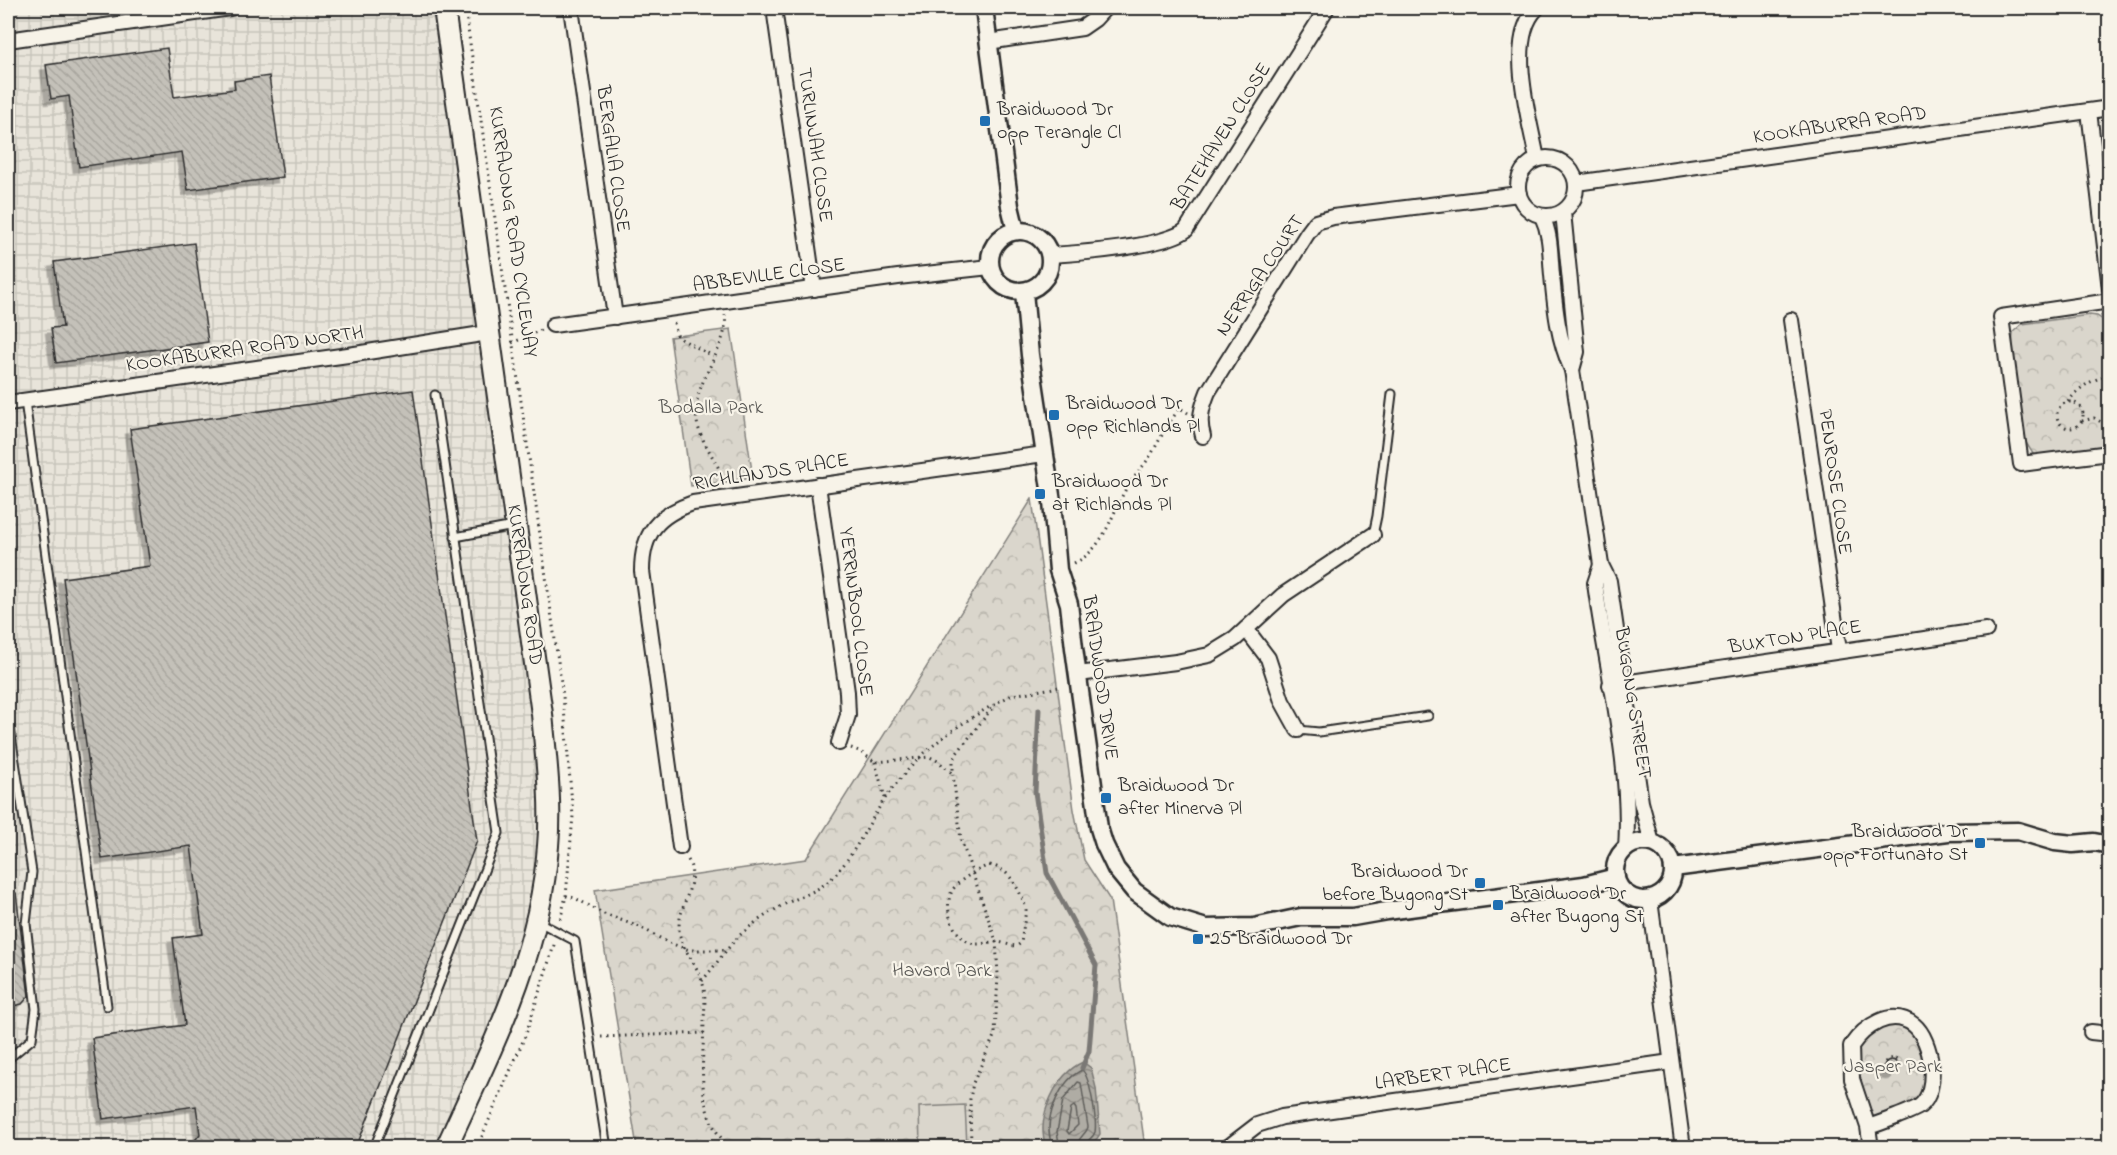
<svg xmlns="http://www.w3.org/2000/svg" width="2117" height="1155" viewBox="0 0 2117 1155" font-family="'Indie Flower',sans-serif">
<defs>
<pattern id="industrial-grid" width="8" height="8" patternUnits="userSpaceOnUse" patternTransform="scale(1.5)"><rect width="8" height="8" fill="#e8e4da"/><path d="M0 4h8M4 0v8" fill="none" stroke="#c7c4bb"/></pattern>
<pattern id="park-crowns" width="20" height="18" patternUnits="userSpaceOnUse" patternTransform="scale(1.5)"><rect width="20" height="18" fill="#dad6cc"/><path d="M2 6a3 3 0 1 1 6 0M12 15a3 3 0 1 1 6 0" fill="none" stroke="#bbb8af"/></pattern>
<pattern id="water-waves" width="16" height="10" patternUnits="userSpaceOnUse" patternTransform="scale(1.5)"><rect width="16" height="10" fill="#afaca4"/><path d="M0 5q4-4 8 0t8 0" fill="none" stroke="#8f8c86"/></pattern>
<pattern id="building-back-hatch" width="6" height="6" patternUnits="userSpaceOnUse" patternTransform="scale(1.5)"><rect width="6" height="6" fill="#c4c1b9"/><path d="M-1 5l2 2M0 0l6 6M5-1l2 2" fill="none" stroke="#a9a69f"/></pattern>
<filter id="shadow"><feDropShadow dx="-5.5" dy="5.5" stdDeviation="0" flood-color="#0004"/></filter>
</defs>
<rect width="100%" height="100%" fill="#f7f3e8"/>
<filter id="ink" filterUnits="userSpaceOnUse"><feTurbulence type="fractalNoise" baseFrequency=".0167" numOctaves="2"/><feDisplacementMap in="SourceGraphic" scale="12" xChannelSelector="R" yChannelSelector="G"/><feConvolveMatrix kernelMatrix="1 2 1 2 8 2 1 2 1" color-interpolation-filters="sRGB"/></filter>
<g filter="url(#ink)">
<path fill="url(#industrial-grid)" d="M8,8H444L488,333L549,846L507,1012L447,1147H8Z"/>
<g fill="url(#park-crowns)" stroke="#82807c" stroke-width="1.5">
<path d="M2090,315L2097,316L2109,324V448L2042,458L2033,454L2025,441L2012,351L2013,332L2022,324Z"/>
<path d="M731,329L753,478L691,486L670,337Z"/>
<path d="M1032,499L1074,810L1084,860L1110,900L1145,1147H637L595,890L806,859Z"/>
<path d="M1896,1023L1919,1038L1927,1071L1924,1094L1914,1101L1875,1119C1859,1111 1853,1051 1863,1037C1871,1025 1883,1025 1896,1023Z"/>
</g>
<path fill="#dad6cc" stroke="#82807c" stroke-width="1.5" d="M965,1105L967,1146L920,1147L919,1107Z"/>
<path fill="url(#water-waves)" stroke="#7a7874" stroke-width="1.5" d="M1083,1062L1091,1068L1096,1088L1100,1134C1091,1152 1067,1148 1050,1147L1045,1144C1037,1116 1056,1074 1083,1062Z"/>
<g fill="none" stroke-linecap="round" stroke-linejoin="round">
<g stroke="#605f5b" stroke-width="1.5">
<path d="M1074,1106L1076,1109L1078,1125L1069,1134L1067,1131L1071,1108Z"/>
<path d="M1053,1148C1052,1144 1051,1141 1050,1138C1045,1115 1061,1080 1082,1070C1090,1076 1097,1121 1095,1132C1093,1139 1086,1139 1085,1148"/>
<path d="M1060,1148L1057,1132L1063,1100L1078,1082L1081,1083L1088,1127C1086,1135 1077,1137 1077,1148"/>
</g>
<path stroke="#7a7874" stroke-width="5" d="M1039,709L1035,792L1047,873L1096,965L1089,1051L1082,1068"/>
</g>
<g fill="url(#building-back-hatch)" stroke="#2b2b2b" stroke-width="1.5" filter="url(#shadow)">
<path d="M167,48L174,97L235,89L234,81L269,76L283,177L188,190L182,152L79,167L69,96L51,99L46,65Z"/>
<path d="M194,243L208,342L56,363L51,328L63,327L54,262Z"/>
<path d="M413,390L477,841L356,1148H189L200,1134L196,1106L103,1119L92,1038L185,1025L173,938L203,934L191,846L102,859L63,578L150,566L130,429Z"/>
<path d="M16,893L29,996L22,1004L8,1007V894Z"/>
<circle cx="1891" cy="1067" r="7"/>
</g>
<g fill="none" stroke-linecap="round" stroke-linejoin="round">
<defs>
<g id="service">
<path d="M25,401L107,1006"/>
<path d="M1373,535L1377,516L1392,394"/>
<path d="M455,537L514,526"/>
<path d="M8,716L32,872L26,924L36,1009L32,1039L8,1059"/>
<path d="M1298,730L1319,732L1428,716"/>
<path d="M537,921L575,941L607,1148"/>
<path d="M374,1148L499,833L435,395"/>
</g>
<g id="minor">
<path d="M571,8L615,317"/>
<path d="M774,8L814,289"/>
<path d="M1537,8C1505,39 1530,120 1537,159"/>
<path d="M8,40L230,8"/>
<path d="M988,42L1082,28L1095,19L1105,8"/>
<path d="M2089,111L2110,289"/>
<circle cx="1547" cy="187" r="29"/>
<path d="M1576,183L2110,108"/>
<path d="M1563,212L1577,352L1572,370"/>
<path d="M1542,216C1551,235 1550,254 1552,275C1555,308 1558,340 1572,370L1601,565L1609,581L1641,802L1652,843"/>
<path d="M1050,255C1080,253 1164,247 1186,230L1327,8"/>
<path d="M2110,301L2001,317L2021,464L2110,453"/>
<path d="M1791,320L1839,650"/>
<path d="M553,325L898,277L990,267"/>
<path d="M8,403L355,354L488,333"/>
<path d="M1203,436C1198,420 1202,407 1208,392L1307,234L1316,222L1333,217L1519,194"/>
<path d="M818,485L847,692L848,715L839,743"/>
<path d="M1601,565L1595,583C1606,669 1632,763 1626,849"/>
<path d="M1246,629L1268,658L1282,701L1298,730"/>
<path d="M1078,674L1176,662L1209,655L1235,639L1283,595L1373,535"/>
<path d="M1610,685L1986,630"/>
<path d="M680,847L642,571C642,533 658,515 693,503L1044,454"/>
<path d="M1650,900L1683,1148"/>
<path d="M2091,1032L2110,1034"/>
<path d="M1868,1127C1878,1124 1913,1111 1920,1106C1940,1090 1932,1040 1914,1025C1891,1007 1864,1027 1851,1046L1852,1079L1868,1127L1871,1148"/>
<path d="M1227,1148L1257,1125L1282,1117L1671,1062"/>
</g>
<g id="tertiary">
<path d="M984,8L1010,206L1016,231"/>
<circle cx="1020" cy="261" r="30"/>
<path d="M1024,292L1030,355L1052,502L1058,570L1069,604L1074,648L1099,828L1104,844L1116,869L1134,891L1170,917L1206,928L1254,927L1301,917H1353L1387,911L1584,885L1616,877"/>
<circle cx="1644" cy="871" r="29"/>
<path d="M1673,868L1948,832L2018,831L2055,842L2073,844L2094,842L2110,845"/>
</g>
<path id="secondary" d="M444,8L542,714C546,758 552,802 548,846C540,956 491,1049 446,1148"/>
</defs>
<use href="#service" stroke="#2b2b2b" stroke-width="11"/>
<use href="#minor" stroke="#2b2b2b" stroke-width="18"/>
<use href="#tertiary" stroke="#2b2b2b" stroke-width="21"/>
<use href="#secondary" stroke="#2b2b2b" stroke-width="24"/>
<g stroke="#2b2b2b" stroke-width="3" stroke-dasharray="1.5 4.5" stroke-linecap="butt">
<path d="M465,8L563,696L573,816L566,896L560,921"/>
<path d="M2102,315L2110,352"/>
<path d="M674,323L677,335L681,339L713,356"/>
<path d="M512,343L541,330"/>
<circle cx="2070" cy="415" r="13"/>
<path d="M2068,402C2080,386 2091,380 2110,375"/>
<path d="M2082,421L2094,418L2110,427"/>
<path d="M725,484C718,459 696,439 696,412C696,377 730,345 725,315"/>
<path d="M1074,563C1104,550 1111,515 1126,489C1133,478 1143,467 1151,455C1160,439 1168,423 1180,408L1188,413"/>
<path d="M851,748L859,751L875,762L930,757L938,761L953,774"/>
<path d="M875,762L885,798"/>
<path d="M688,860C700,880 679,906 679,927C678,946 697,963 702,981C706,992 705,1006 704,1018C704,1062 693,1116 731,1148"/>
<path d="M990,865C1010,869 1018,888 1025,905L1026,910L1021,943L1017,946C1009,946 1001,941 994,942C985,942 979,946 971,943C952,935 943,909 952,891C958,880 978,869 990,865Z"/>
<path d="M566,896L575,898L604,914L640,927L667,942L689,950H727"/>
<path d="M702,981C714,967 725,951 737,938C749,926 767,914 781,906C798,897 815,893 830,880C853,858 866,827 884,800C916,755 946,732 993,705"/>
<path d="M601,1037L704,1033"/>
<path d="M1900,1065L1916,1063"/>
<path d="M1884,1068V1071L1890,1075L1896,1073L1900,1068V1065"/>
<path d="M1884,1068L1886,1060L1893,1058L1899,1061L1900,1065"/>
<path d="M1866,1070L1884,1068"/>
<path d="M477,1148L526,1034L555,942"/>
<path d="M971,1148L970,1099L973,1083L995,1034L998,975L996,941L961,840L953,774V761L957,753L996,703L1012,695L1059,687"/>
</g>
<use href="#service" stroke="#f7f3e8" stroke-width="7"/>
<use href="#minor" stroke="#f7f3e8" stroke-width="14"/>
<use href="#tertiary" stroke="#f7f3e8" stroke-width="16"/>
<use href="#secondary" stroke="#f7f3e8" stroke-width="20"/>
</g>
</g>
<g fill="#1f6fb2" stroke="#f7f3e8" stroke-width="2">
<rect x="979" y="115" width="12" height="12" rx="3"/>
<rect x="1048" y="409" width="12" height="12" rx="3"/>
<rect x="1034" y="488" width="12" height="12" rx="3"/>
<rect x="1100" y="792" width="12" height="12" rx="3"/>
<rect x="1974" y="837" width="12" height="12" rx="3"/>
<rect x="1474" y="877" width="12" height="12" rx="3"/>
<rect x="1492" y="899" width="12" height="12" rx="3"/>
<rect x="1192" y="933" width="12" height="12" rx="3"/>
</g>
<g text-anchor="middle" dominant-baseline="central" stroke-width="4.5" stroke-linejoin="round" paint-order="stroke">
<g font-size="20" fill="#2b2b2b" stroke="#f7f3e8" text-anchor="start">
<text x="997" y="110">Braidwood Dr<tspan x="997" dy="23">opp Terangle Cl</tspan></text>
<text x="1066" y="404">Braidwood Dr<tspan x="1066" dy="23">opp Richlands Pl</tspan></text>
<text x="1052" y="482">Braidwood Dr<tspan x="1052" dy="23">at Richlands Pl</tspan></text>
<text x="1118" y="786">Braidwood Dr<tspan x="1118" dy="23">after Minerva Pl</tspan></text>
<text x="1968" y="832" text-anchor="end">Braidwood Dr<tspan x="1968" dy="23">opp Fortunato St</tspan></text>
<text x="1468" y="872" text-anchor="end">Braidwood Dr<tspan x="1468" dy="23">before Bugong St</tspan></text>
<text x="1510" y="894">Braidwood Dr<tspan x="1510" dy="23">after Bugong St</tspan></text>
<text x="1210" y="939">25 Braidwood Dr</text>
</g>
<g font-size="20" fill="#2b2b2b" stroke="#f7f3e8">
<text transform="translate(1840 126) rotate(-8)">KOOKABURRA ROAD</text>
<text transform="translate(1222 137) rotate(-58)">BATEHAVEN CLOSE</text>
<text transform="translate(814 145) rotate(82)">TURLINJAH CLOSE</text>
<text transform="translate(612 159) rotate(82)">BERGALIA CLOSE</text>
<text transform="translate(512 232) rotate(82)">KURRAJONG ROAD CYCLEWAY</text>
<text transform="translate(769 276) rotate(-8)">ABBEVILLE CLOSE</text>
<text transform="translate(1261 276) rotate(-56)">NERRIGA COURT</text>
<text transform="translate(245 350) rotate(-8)">KOOKABURRA ROAD NORTH</text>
<text transform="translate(771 473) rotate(-9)">RICHLANDS PLACE</text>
<text transform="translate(1834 482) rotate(82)">PENROSE CLOSE</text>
<text transform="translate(524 585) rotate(82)">KURRAJONG ROAD</text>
<text transform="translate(855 612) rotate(83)">YERRINBOOL CLOSE</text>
<text transform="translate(1795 638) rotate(-9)">BUXTON PLACE</text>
<text transform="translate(1099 678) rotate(82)">BRAIDWOOD DRIVE</text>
<text transform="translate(1632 703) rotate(81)">BUGONG STREET</text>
<text transform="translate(1443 1075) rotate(-8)">LARBERT PLACE</text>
</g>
<g font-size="20" fill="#575653" stroke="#f7f3e8">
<text x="711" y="408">Bodalla Park</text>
<text x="942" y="971">Havard Park</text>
<text x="1893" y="1067">Jasper Park</text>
</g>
</g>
<rect width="2117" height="1155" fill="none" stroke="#f7f3e8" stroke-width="30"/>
<rect x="15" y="15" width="2087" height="1125" fill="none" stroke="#2b2b2b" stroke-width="2" filter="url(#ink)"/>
</svg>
